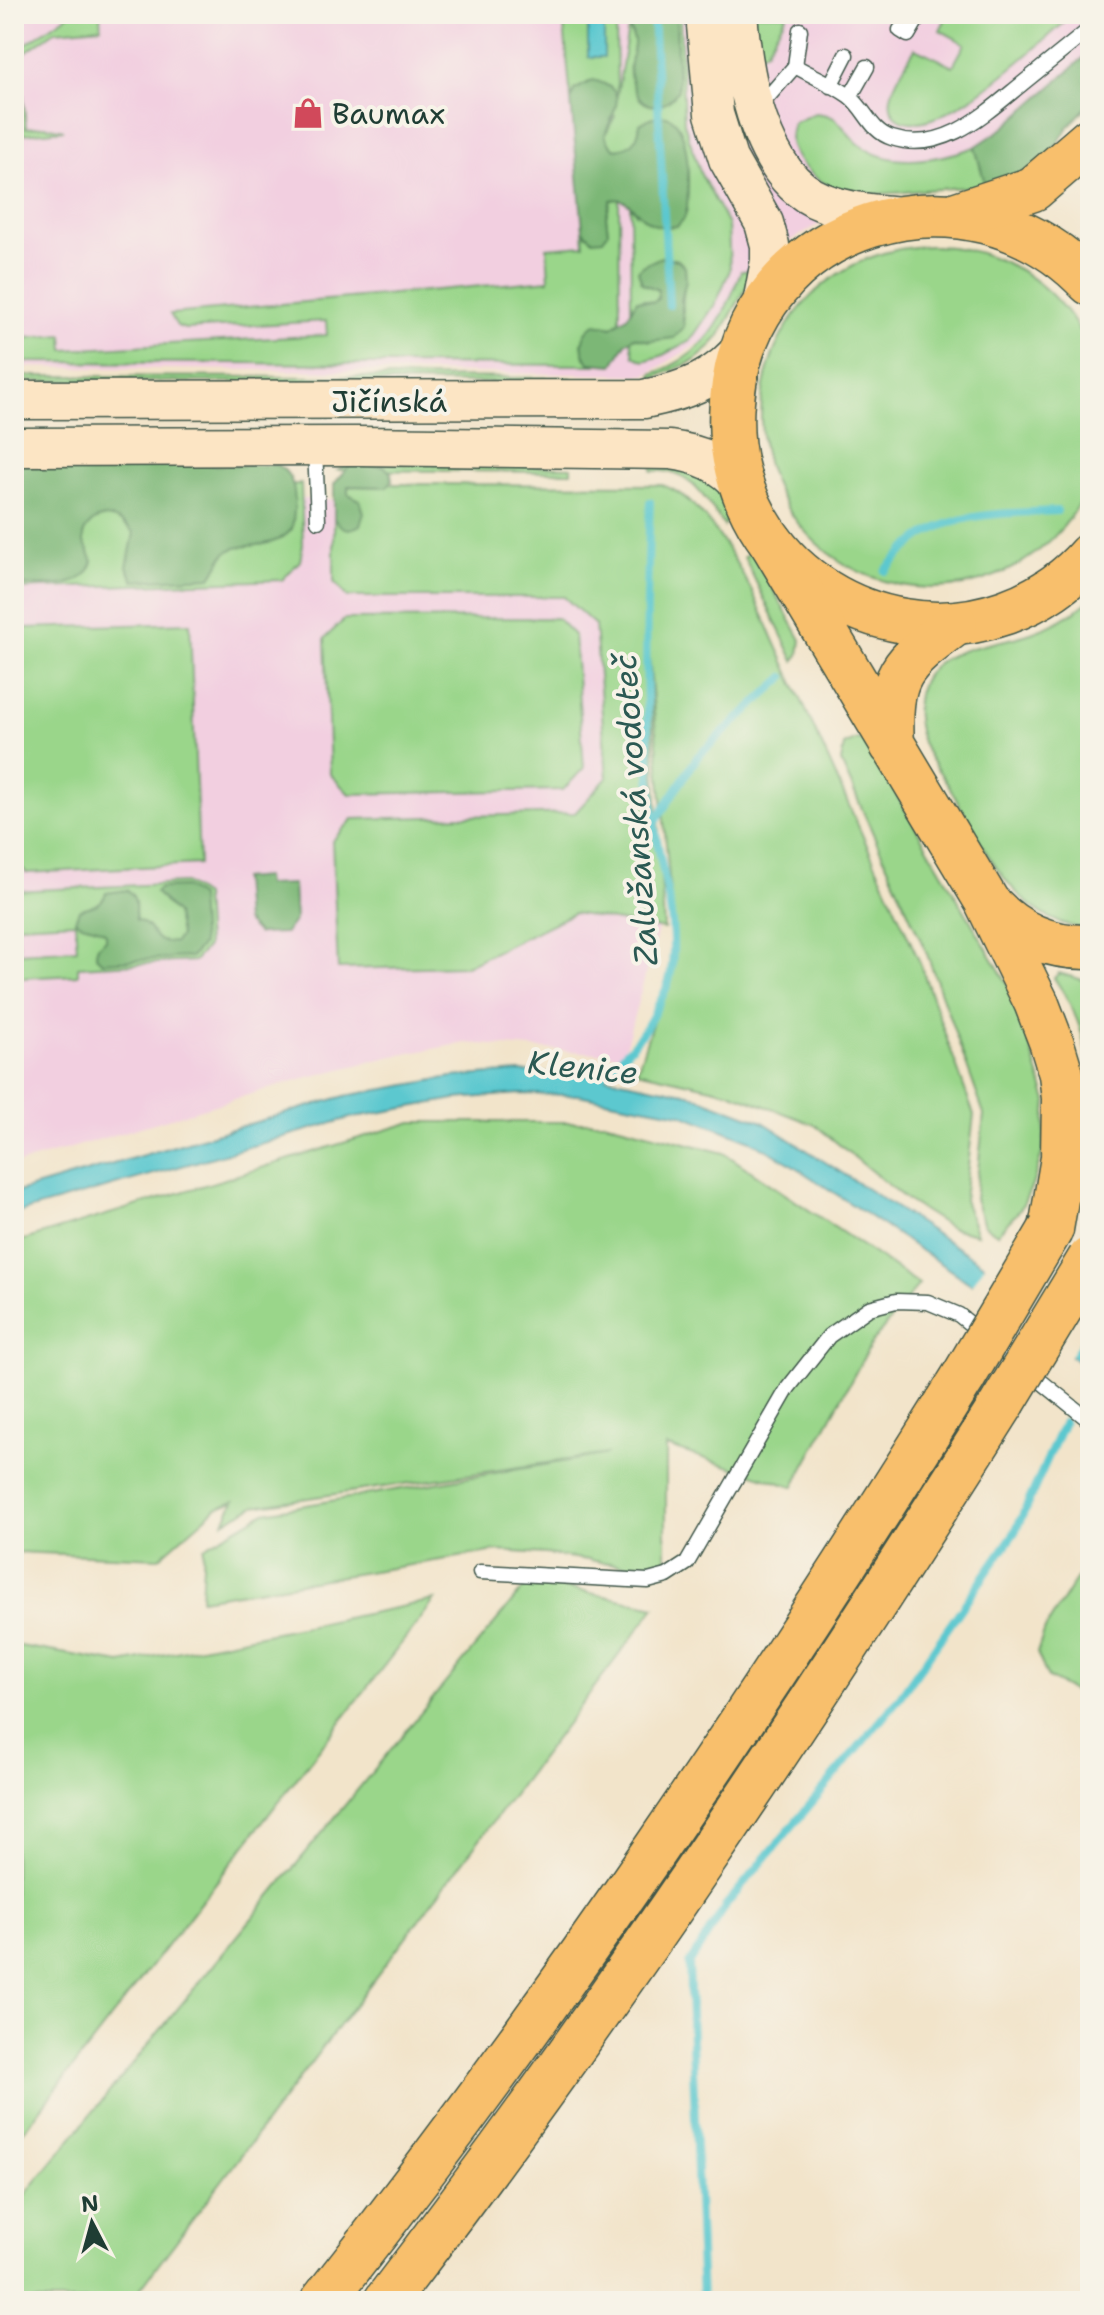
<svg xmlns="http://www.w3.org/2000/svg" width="1104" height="2315" viewBox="0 0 1104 2315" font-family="'Shantell Sans',sans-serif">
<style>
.built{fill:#f2cfe0}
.green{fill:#9ad68a;stroke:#5c8a5f;stroke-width:2;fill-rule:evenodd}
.forest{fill:#7bb776;stroke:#4d7a55;stroke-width:2}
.water{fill:#5bc8cf;stroke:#3d8282;stroke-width:2}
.pier{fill:#f2e4ca}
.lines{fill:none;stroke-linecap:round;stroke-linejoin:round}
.stream{stroke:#5bc8cf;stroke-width:8}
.lane-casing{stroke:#3f564a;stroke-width:17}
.secondary-casing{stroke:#3f564a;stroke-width:41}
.primary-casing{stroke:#3f564a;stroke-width:47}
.highway-casing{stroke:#3f564a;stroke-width:47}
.lane{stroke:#fff;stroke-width:14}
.secondary{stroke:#fce5c4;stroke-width:38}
.primary{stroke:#f8bf6c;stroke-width:44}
.highway{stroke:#f8bf6c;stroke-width:44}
.highway-bridge-casing{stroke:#3f564a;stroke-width:47;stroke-linecap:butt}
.highway-bridge{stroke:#f8bf6c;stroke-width:44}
.labels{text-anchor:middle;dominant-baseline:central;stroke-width:8;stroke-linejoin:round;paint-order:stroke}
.poi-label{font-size:30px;fill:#1f3d34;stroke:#f7f3e8;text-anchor:start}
.street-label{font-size:30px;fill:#1f3d34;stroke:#f7f3e8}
.water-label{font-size:32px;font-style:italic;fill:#2b5953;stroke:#f7f3e8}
</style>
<rect width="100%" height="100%" fill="#f7f3e8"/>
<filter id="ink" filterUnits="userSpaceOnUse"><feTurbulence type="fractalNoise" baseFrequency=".0125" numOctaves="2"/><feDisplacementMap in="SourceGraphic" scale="16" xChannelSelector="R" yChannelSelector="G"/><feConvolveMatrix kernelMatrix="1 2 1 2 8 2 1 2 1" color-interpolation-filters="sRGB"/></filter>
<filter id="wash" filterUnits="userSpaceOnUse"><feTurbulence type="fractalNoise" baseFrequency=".006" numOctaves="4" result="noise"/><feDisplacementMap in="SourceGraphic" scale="32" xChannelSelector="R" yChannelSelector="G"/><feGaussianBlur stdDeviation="1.8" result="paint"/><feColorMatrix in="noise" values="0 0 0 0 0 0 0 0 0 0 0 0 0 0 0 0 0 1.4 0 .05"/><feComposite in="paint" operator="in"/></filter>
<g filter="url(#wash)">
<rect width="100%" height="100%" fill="#f2e4ca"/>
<!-- built -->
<path class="built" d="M14,14H1090V90L996,168L864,199L753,262L715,334L646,375L14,367Z
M301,499L647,504L642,616L658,930L623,1055L466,1043L393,1056L301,1079L14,1165V501Z"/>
<!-- green -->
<path class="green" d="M70,14H100L101,27L55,31L20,56L26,128L45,126L64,130L14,135V52Z
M563,14H588L589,57L604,56V14H616L617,96L628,28L635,41L630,74L640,99L678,90L676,14H680L684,123L701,174L728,225L730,270L716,303L690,341L661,356L644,361L634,356L631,340L634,337L650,341L684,319C680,301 686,285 685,267C671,252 659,258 642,266V283L658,290L660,295L654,302L642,299L631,308L630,205L636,213L651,118L640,124C638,141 633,147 616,149L608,143L605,135L615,116L575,90L571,101Z
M751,14H787L766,51L760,54Z
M948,14H1074C1043,40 940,142 900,119C875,105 906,65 915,48L953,66L965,44L940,30Z
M815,113C843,115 840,129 859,144C890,170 941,159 975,147L986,187C965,187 945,188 925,190C878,194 833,204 800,162C789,149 788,139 793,123Z
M619,199L620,321L612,327L604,325L582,342L585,358L595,365L14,362V339L63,335L64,350L327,335L326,321L185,329L177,326L170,314L549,280L547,248L584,245L583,230L586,235L608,232L606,216L611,200Z
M761 417a171 171 0 1 1 342 0a171 171 0 1 1-342 0Z
M741,271H755L719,337L707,350L694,361L652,379V374C706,355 722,323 741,271Z
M14,376L571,378L570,383L14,381Z
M350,463L571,467V472L338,470Z
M652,464C694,466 712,475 731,512L724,526C706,499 690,468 652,471Z
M301,484L303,545L300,561L282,580L14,589V487Z
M389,484L662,485C702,498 732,555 752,591L918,958L974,1115L964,1200L977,1234L951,1228L908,1201L815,1125L729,1092L637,1071L670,968L674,933L649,655L664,929L574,913L466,966L338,969L332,841L353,819L575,813L607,778L595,625L564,597H347L334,582V519L357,499L348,494L347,489L351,486L387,487Z
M752,551L801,640L799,655L794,661L744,557Z
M1090,600V929C1063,927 1040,916 1020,896C989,865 969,820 947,783C938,769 923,752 920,735C914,711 915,685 933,667C955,646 1004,643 1031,633C1053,626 1073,614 1090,600Z
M557,618L574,635L584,768L563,790L349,794L330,774L325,638L345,619Z
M190,623L199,864L27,873L14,860V637L25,628Z
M857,739L865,741L1014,995L1047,1101L1043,1150L1032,1186L1020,1210L997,1234L984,1225L975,1199L984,1114L927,954L841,762L844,745Z
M185,883L204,896L207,947L194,961L78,967V975L20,978V971H14V891ZM75,922L77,949L19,953L17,925Z
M1059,973L1090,982V1078C1087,1041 1076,1008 1054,978Z
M412,1122H604L724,1153L919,1284L871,1344L793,1487L666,1446V1571L546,1554L496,1551L201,1599L204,1547L265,1512L608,1454L254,1506L224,1522L234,1501L216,1508L159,1558L14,1552V1243Z
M1090,1557V1700L1048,1678L1037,1653L1045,1629Z
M530,1580L655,1607L131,2301H14V2208Z
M435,1600L14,2143V1645L121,1663Z"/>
<!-- forest -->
<path class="forest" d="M627,14H676L678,90C673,98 667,103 658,105C637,109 628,79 630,63C631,56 634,50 634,44C635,37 628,28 627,14Z
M1090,52V103L1069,126L1043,165L986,187L975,147L1005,127Z
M593,80C632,90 613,110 605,135L609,143L615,149C632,147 638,141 640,124C694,87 689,181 687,209L684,219L677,226C636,233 636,193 611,200L606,216L608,232L603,239L593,240L583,230L571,101L574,90Z
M661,257L678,260L685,267L686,280L681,301L684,327L674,338L650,341L634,337L626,343L613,365L589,363C579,349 580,333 595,324L612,327L627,317L637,300L654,302L658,299V290L642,283L638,271L642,266Z
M14,465H277C300,477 295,507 292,529C272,553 239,540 225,554C220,560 216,570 211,577L134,581L127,567L134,533C118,516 99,509 84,532V542L93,561C84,594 40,584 14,585Z
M349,466H384L391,473L392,481L387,487L348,486V494L360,500L364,513L360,525C348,532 342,529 334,519V484Z
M265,877L266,885L293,884L295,920L285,933L258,934L245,921L242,879Z
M185,887L199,897L202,945L191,957L102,962L96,956C96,947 98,945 106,939V933C96,924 84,928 75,920L79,910C91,905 101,907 106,893L127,890C140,900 133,907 136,920C157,925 149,946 175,942L180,936L176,914L155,892L160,888Z"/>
<!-- water -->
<path class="water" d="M588,14H604V57H588Z
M520,1072L601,1076L689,1094L763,1122L989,1268L1090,1340V1370L980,1290L788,1162L751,1141L681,1114L578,1095L520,1094L455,1099L350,1118L14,1214V1193L345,1096L452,1077Z"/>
<!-- pier -->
<path class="pier" d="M987,1262L1085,1332L1068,1359L970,1288Z"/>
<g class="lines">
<!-- stream -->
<path class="stream" d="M653,14L669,305
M885,571C893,562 902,552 912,544C952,510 1008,514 1057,511
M655,822L698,756L784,677
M593,1083C622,1057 642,1041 658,1005C663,996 668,986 670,977C681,924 660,872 654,820C643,714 646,608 650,502
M702,2301L689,1964L727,1904L897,1701L1015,1532L1064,1422"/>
</g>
</g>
<g filter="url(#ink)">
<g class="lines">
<defs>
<path id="lane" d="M900,30L908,35L915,23
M795,66C812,76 833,84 849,96C866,109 870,131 892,138C943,155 987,112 1023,83C1045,65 1068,47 1090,29
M830,86L846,55
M850,97L867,67
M759,107L795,66L800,30
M315,447L318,521
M480,1572L648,1581L667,1576L687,1563L788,1388L829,1336L869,1308L896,1301L928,1302L959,1315L1090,1421"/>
<path id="secondary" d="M705,14L714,114L728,159L764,223L770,245V261L760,314
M738,14C743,73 759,178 823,202C847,212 876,214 902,216
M14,400L644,399C686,391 719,379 745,344
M14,447L358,446L670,450C700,454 722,463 742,486"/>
<path id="primary" d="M1090,283C968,153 746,220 732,401C728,448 739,494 765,533C797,581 849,612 904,621C972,633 1045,607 1090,555"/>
<path id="highway" d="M957,214L1033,189L1090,140
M772,543L986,900L1036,1002L1051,1041L1061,1074L1064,1098L1063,1158L1051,1229
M892,745C888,674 900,665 955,624
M992,907C1018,935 1052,948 1090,947
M323,2301C556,2006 766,1694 964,1376
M386,2301C608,2012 810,1709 1004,1401"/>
</defs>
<!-- lane casing -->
<use href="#lane" class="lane-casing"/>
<!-- secondary casing -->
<use href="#secondary" class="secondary-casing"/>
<!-- primary casing -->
<use href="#primary" class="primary-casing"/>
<!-- highway casing -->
<use href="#highway" class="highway-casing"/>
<!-- lane -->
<use href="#lane" class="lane"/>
<!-- secondary -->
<use href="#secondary" class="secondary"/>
<!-- primary -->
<use href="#primary" class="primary"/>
<!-- highway -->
<use href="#highway" class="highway"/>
<defs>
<path id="highway-bridge" d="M964,1376L1051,1229
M1004,1401L1090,1259"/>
</defs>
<!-- highway-bridge casing -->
<use href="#highway-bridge" class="highway-bridge-casing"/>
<!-- highway-bridge -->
<use href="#highway-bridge" class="highway-bridge"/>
</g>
</g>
<!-- icons -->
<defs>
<symbol id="shop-bare" viewBox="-9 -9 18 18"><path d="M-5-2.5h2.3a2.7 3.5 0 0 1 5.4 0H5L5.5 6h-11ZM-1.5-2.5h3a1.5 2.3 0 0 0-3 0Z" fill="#d1495b" stroke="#f7f3e8" stroke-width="2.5" paint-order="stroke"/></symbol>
</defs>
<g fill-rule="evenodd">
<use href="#shop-bare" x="286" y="91" width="44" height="44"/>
</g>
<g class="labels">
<!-- poi labels -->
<g class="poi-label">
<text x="332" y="113">Baumax</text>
</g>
<!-- street labels -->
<g class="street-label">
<text x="389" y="401">Jičínská</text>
</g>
<!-- water labels -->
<g class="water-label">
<text transform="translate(635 810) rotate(-94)">Zalužanská vodoteč</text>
<text transform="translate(583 1067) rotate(6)">Klenice</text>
</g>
</g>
<!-- margin -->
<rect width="1104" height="2315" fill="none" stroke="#f7f3e8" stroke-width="48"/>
<!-- north arrow -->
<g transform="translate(92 2223) rotate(354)" stroke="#f7f3e8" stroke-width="6" paint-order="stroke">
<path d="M0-6L14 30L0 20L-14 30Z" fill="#1f3d34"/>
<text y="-12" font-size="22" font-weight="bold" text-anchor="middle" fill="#1f3d34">N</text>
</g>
</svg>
